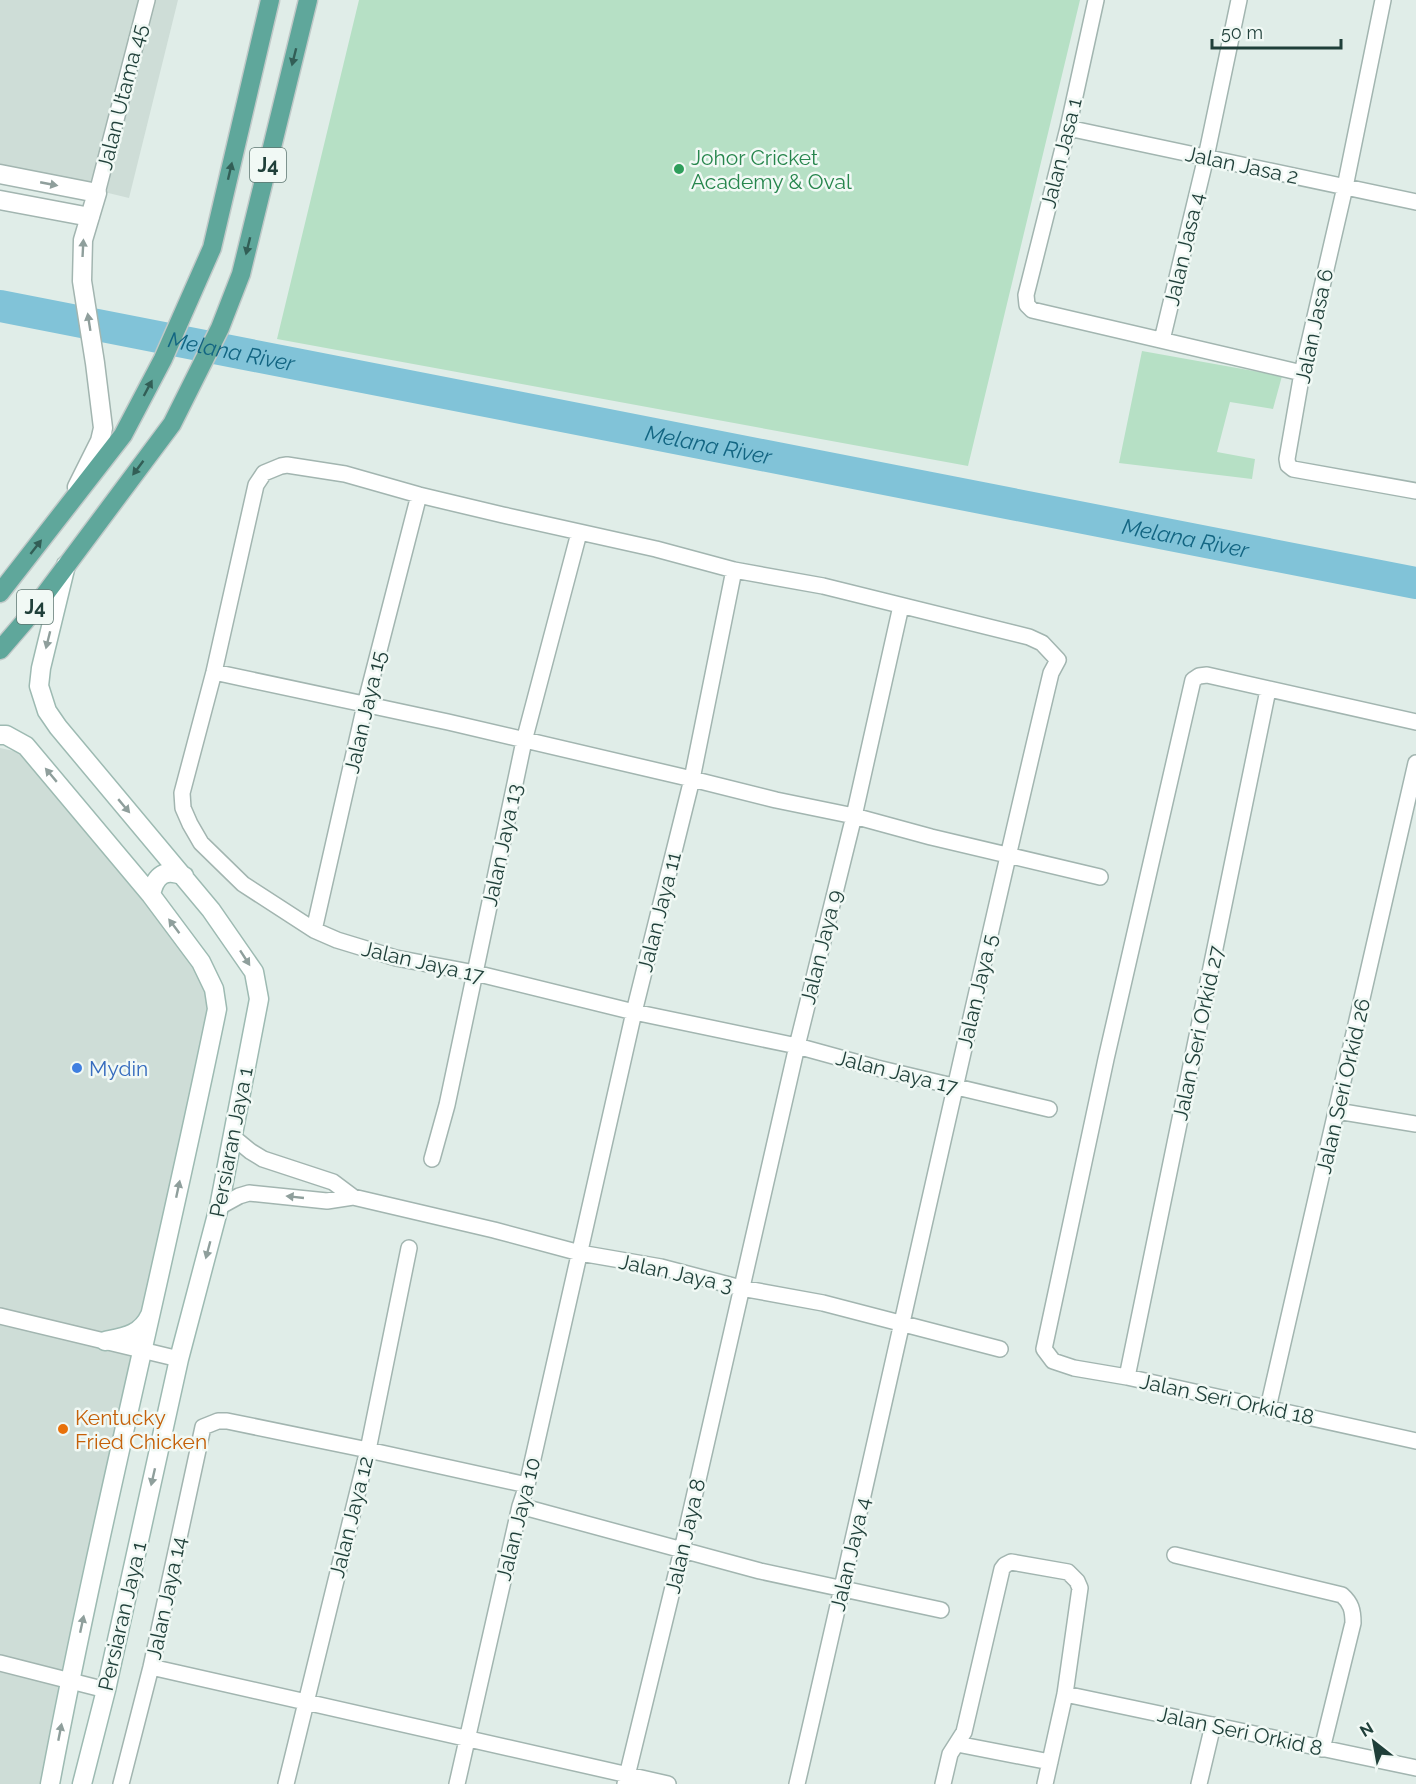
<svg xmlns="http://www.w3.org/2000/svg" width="1416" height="1784" viewBox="0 0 1416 1784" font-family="Raleway,sans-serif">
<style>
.built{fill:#ceddd7}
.green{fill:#b6e0c5}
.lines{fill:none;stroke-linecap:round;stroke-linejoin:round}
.river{stroke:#81c3d8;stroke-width:32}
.minor-casing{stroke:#a2b5b0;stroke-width:18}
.tertiary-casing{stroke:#a2b5b0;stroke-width:21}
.secondary-casing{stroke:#9dbab2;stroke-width:21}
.primary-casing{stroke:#c0c9c8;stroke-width:21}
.minor{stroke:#fff;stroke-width:15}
.tertiary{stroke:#fff;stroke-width:18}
.secondary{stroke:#fff;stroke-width:18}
.primary{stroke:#5fa79b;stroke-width:18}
.oneway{fill:#325e56}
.oneway2{fill:#8f9f9c}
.leisure-dot{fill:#2e9e5b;stroke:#f1f9f5;stroke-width:2}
.shop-dot{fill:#3f7fe0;stroke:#f1f9f5;stroke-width:2}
.food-dot{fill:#e8710a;stroke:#f1f9f5;stroke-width:2}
.labels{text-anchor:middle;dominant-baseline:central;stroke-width:5;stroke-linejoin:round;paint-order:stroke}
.shield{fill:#f1f9f5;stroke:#5e7771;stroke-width:1.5}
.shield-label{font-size:20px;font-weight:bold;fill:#1f3f39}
.street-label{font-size:21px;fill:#1f3f39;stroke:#f1f9f5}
.leisure-label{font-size:21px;fill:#27864d;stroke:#f1f9f5;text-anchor:start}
.shop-label{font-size:21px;fill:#366cbe;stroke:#f1f9f5;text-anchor:start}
.food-label{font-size:21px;fill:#c56008;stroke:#f1f9f5;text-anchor:start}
.water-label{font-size:22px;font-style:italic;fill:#126582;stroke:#f1f9f5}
</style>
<rect width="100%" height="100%" fill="#e0ede8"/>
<!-- built -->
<path class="built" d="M0,0H178L129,198L0,167Z
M0,748L23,753L50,770L214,986L44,1784H0Z"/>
<!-- green -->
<path class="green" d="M359,0H1080L968,466L277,339Z
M1142,351L1282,376L1273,409L1230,402L1217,452L1255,459L1252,479L1119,463Z"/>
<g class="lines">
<!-- river -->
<path class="river" id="s1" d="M0,306L1416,583"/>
<defs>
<path id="minor" d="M1096,0L1068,128L1026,295L1027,305L1032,310L1302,373
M1383,0L1345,187L1302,373L1287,459L1288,465L1293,469L1416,491
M1068,128L1416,202
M97,193L147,0
M1162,340L1206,157L1239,0
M214,672L448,722L692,779L776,800L854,816L931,837L1100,877
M1416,722L1207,675L1199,676L1193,680L1106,1059L1044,1349L1053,1361L1074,1368L1127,1377L1416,1441
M314,930L365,705L419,495
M1337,1111L1416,1124
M233,1137L250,1151L263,1159L333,1182L353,1197
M432,1159L447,1105L524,741L579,533
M219,1207L239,1196L249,1193L327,1201L353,1197L494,1230L580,1253L661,1267L741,1288L823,1303L1000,1349
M0,1316L179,1359
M1127,1377L1268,690
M1268,1408L1416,763
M520,1506L760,1571L941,1610
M1175,1555L1342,1595C1351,1603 1353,1610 1353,1623L1322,1749
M0,1663L106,1690
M151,1667L668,1784
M1065,1694L1416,1768
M957,1744L1050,1762
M121,1784L151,1667L203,1427L218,1421H227L368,1450L527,1485
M286,1784L368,1450L409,1248
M457,1784L520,1506L527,1485L634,1012L692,779L734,570
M625,1784L682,1550L797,1046L854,816L901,606
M797,1784C883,1414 963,1042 1051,673L1058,660L1042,643L1029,637L823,586L734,570L656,549L503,515L419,495L345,474L287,465L281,466L264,473L256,485L214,672L182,793L183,808L190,824L201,843L243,884L314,930L337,940L396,958L475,973L634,1012L797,1046L877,1068L1049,1109
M943,1784L950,1754L964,1732L1002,1569L1005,1565L1011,1562L1068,1572L1077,1581L1080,1588L1065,1694L1045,1784
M1199,1784L1213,1725"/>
<path id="tertiary" d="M0,174L97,193L83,240L82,281L95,363L103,428L100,441L77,487
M0,200L90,217"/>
<path id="secondary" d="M66,565L41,668L39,686L47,711L58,727L211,910L254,972L259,999L219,1207L179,1359L106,1690L82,1784
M0,735H6L26,746L151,895L201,962L214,989L217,1009C164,1268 99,1524 50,1784
M151,895C155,875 165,868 184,876
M105,1341C124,1337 141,1335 150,1315"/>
<path id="primary" d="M0,593L123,435L163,359L212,248L270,0
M0,650L25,621L172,424L220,328L241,274L308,0"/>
</defs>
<!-- minor casing -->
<use href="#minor" class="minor-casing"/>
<!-- tertiary casing -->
<use href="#tertiary" class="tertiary-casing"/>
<!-- secondary casing -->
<use href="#secondary" class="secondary-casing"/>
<!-- primary casing -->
<use href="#primary" class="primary-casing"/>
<!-- minor -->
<use href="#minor" class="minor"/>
<!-- tertiary -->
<use href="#tertiary" class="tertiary"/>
<!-- secondary -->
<use href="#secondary" class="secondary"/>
<!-- primary -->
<use href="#primary" class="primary"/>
</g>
<!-- one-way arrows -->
<defs><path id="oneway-solid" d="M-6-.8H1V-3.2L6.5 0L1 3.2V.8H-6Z" transform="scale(1.5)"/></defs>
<g class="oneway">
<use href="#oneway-solid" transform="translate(294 57) rotate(104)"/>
<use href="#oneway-solid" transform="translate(230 171) rotate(-77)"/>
<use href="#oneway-solid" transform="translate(248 246) rotate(104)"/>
<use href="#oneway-solid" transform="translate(148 388) rotate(-62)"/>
<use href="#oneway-solid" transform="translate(138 468) rotate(127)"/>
<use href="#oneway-solid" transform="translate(36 547) rotate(-52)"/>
</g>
<g class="oneway2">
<use href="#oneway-solid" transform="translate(49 184) rotate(11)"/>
<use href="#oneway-solid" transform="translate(83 248) rotate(-87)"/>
<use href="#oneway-solid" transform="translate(89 322) rotate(-99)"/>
<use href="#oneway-solid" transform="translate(48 640) rotate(104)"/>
<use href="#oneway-solid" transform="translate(51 775) rotate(-130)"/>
<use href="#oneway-solid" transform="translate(124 806) rotate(50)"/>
<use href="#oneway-solid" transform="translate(174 926) rotate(-127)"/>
<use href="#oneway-solid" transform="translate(245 958) rotate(57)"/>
<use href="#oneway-solid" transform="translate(178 1189) rotate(-78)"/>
<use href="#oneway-solid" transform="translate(295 1197) rotate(-174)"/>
<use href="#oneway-solid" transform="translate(208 1250) rotate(105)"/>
<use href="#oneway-solid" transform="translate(153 1477) rotate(103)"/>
<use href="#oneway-solid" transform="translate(82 1624) rotate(-78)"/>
<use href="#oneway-solid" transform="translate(60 1732) rotate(-79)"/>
</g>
<!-- markers -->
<circle class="leisure-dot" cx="679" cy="169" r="6"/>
<circle class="shop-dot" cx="77" cy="1068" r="6"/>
<circle class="food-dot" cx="63" cy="1429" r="6"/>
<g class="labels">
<!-- shield labels -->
<g class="shield">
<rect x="250" y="148" width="36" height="34" rx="4.5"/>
<rect x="17" y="590" width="36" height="34" rx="4.5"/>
</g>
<g class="shield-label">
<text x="268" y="165">J4</text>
<text x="35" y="607">J4</text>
</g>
<!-- street labels -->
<g class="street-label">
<text transform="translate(122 97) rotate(-76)">Jalan Utama 45</text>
<text transform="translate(1061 153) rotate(-76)">Jalan Jasa 1</text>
<text transform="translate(1242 165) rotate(12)">Jalan Jasa 2</text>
<text transform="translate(1184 249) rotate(-77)">Jalan Jasa 4</text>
<text transform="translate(1314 326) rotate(-78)">Jalan Jasa 6</text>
<text transform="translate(365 712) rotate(-77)">Jalan Jaya 15</text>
<text transform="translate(502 845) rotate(-78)">Jalan Jaya 13</text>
<text transform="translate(659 912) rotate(-76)">Jalan Jaya 11</text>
<text transform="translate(821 947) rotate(-76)">Jalan Jaya 9</text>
<text transform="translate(423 962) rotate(13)">Jalan Jaya 17</text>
<text transform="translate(977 991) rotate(-77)">Jalan Jaya 5</text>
<text transform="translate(1198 1033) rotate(-78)">Jalan Seri Orkid 27</text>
<text transform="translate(897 1072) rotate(14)">Jalan Jaya 17</text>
<text transform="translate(1343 1086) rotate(-77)">Jalan Seri Orkid 26</text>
<text transform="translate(231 1142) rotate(-79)">Persiaran Jaya 1</text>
<text transform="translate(676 1273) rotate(12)">Jalan Jaya 3</text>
<text transform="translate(1227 1399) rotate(12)">Jalan Seri Orkid 18</text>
<text transform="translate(351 1517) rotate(-76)">Jalan Jaya 12</text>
<text transform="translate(518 1519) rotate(-76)">Jalan Jaya 10</text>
<text transform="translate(685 1536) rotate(-77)">Jalan Jaya 8</text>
<text transform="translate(850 1554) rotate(-77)">Jalan Jaya 4</text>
<text transform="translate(166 1598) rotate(-78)">Jalan Jaya 14</text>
<text transform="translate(122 1616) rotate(-77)">Persiaran Jaya 1</text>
<text transform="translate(1240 1731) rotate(12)">Jalan Seri Orkid 8</text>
</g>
<!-- leisure labels -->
<g class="leisure-label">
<text x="691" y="157">Johor Cricket<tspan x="691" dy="24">Academy &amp; Oval</tspan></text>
</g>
<!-- shop labels -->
<g class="shop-label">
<text x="89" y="1068">Mydin</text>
</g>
<!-- food labels -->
<g class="food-label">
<text x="75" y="1417">Kentucky<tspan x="75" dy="24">Fried Chicken</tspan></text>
</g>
<!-- water labels -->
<g class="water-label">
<text stroke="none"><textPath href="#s1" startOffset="236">Melana River</textPath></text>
<text stroke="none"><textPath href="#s1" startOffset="722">Melana River</textPath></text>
<text stroke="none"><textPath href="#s1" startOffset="1208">Melana River</textPath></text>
</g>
</g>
<!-- north arrow -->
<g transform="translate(1374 1742) rotate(329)" stroke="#f1f9f5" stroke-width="4.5" paint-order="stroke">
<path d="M0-4.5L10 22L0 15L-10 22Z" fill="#1f3f39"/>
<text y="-9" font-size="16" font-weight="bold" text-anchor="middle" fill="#1f3f39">N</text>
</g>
<!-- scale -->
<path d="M1212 39v9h129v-9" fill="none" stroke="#1f3f39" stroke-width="3"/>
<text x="1221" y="39" font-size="18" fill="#1f3f39" stroke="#f1f9f5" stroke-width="4.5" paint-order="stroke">50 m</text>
</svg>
